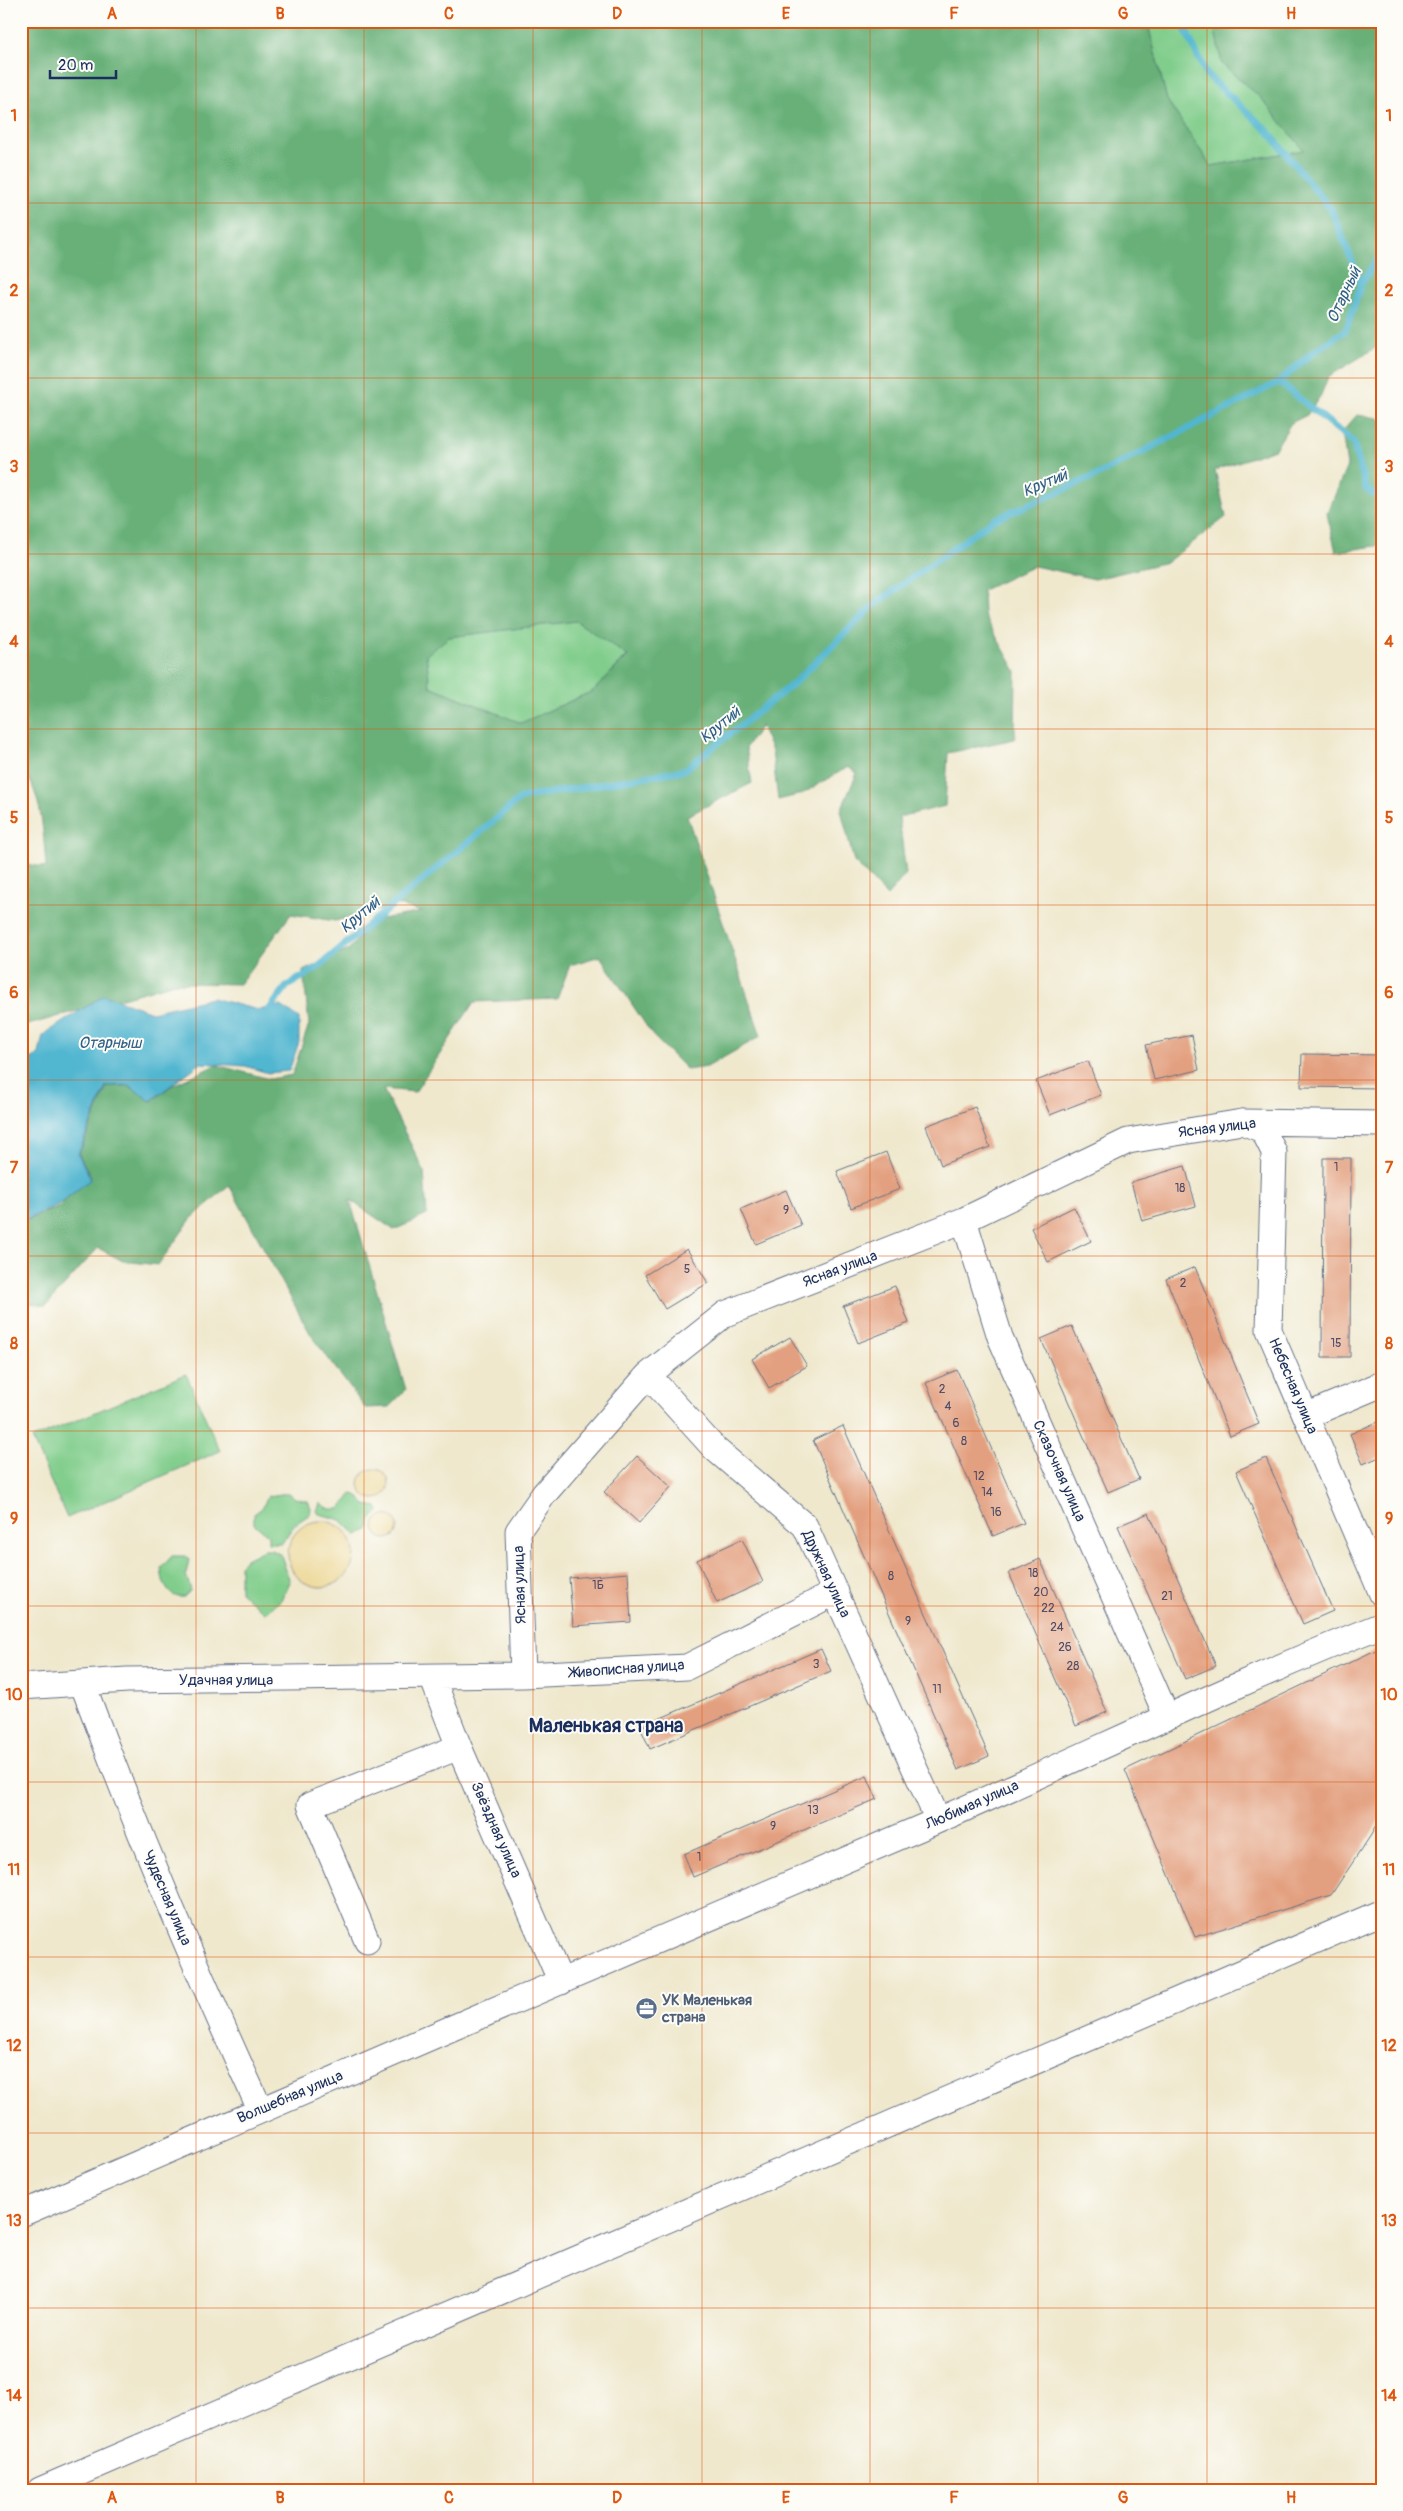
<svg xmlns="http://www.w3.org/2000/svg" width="1403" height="2511" viewBox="0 0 1403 2511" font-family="Pangolin,sans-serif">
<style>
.green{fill:#81cd8c;stroke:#4e7e75}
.forest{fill:#68b078;stroke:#42706b;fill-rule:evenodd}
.sand{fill:#eeda9e;stroke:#84847e}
.water{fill:#51b6d0;stroke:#367297}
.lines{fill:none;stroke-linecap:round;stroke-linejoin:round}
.stream{stroke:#51b6d0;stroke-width:7}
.building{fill:#e3a080}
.minor-casing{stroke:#657085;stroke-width:27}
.minor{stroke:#fff;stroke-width:25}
.grid{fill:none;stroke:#de5710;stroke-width:1;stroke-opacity:0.55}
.labels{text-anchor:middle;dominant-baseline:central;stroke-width:4;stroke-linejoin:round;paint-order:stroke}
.number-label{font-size:12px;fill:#4d4b66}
.street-label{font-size:15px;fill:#1b2f5e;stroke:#fdfcf7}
.service-label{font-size:15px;font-weight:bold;fill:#4e5e75;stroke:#fdfcf7;text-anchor:start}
.water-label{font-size:16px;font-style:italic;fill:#2e5e86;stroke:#fdfcf7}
.district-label{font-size:20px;font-weight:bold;fill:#1b2f5e;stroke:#fdfcf7}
.neatline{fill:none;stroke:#de5710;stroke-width:2}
.grid-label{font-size:16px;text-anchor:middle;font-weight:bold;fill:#de5710}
</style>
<rect width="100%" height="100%" fill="#fdfcf7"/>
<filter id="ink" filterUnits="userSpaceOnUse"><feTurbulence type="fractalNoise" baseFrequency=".02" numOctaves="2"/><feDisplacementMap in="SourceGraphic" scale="10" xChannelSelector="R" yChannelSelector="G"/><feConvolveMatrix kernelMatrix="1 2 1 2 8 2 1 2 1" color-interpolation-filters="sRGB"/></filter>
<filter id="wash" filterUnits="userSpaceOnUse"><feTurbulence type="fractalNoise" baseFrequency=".0096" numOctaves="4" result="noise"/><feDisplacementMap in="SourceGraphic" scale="20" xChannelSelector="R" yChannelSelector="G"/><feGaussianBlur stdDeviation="1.12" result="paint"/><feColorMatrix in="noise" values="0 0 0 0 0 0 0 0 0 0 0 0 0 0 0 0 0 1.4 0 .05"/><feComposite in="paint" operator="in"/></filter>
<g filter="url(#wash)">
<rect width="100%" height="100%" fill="#efe8cd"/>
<!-- green -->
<path class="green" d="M1147,21H1213L1222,64L1260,97L1304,150L1211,166L1167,100Z
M576,621L628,655L593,691L521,723L430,686L426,654L449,637Z
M186,1374L220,1451L67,1518L32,1439Z
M288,1493L295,1498L308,1501L311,1508L310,1514L294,1525L282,1543H268V1535L254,1524V1514L262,1508L268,1496Z
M352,1494L357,1495L366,1505L377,1507L379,1511L370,1521L369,1530L356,1535L341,1520L319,1514L317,1511L320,1503L330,1509H340Z
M264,1550H272L281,1555L290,1582L281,1600L265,1613L240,1592V1565L246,1559Z
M172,1556H185L189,1559L186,1575L191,1590L184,1597C167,1599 162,1581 161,1568Z"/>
<!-- forest -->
<path class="forest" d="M21,21H1147L1167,100L1211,166L1304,150L1260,97L1222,64L1213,21H1382V344L1328,377L1321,395L1307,415L1291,423L1275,449L1215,470L1226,517L1167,562L1095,579L1034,566L983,590L984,615L1016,671L1015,739L948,753L945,806L899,817L906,874L887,896L854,862L841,810L857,773L848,767L802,794L778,800L772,751L761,726L746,747L752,783L687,816L761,1036L707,1067L687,1070L653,1036L600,956L570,965L557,999L474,1002L415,1092L383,1089L424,1171L427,1215L394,1230L350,1200L406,1390L389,1407L365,1408L311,1335L229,1185L191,1219L158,1265L123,1261L98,1248L46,1306L21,1302V1223L59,1206L91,1177L79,1154L107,1086H129L152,1101L171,1086L216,1065L270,1079L292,1075L309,1024L303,971L348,950L376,920L422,912L398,905L335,921L291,914L240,984L175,983L21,1027V864L46,867C43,832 43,796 21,766ZM576,621L628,656L593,691L521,723L430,686L426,655L449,637Z
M1357,415L1379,418L1382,422V545L1336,552L1327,514L1347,466L1342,432Z"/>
<!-- sand -->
<path class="sand" d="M359 1484a15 15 0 1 1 30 0a15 15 0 1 1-30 0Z
M374 1527a12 12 0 1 1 24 0a12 12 0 1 1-24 0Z
M288 1554a33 33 0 1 1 66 0a33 33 0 1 1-66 0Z"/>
<!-- water -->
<path class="water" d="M104,995L152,1012L212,998L258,1010L280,1006L299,1018V1042L289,1071L268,1073L245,1066L201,1063L150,1101L129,1085L106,1086L78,1154L91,1179L59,1204L21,1222V1065L39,1054L43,1035Z"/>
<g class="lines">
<!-- stream -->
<path class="stream" d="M1181,21L1207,75L1268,131L1332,211L1361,284
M1279,382L1312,353L1346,330L1361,284L1382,252
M266,1014L287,986L317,968L521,798L684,770L793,684L874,605L993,520L1095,476L1279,382L1353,442L1366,489L1382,499"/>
</g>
<g id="blocks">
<!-- building -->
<path class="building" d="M1192,1035L1199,1070L1154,1080L1146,1045Z
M1302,1054L1382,1055V1088L1301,1087Z
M1088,1061L1101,1095L1050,1115L1036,1081Z
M975,1107L990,1147L941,1165L926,1126Z
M886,1152L900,1189L851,1208L837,1171Z
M1323,1158H1351L1350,1357H1322Z
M1185,1166L1196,1206L1142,1221L1131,1182Z
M786,1190L801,1225L756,1244L741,1209Z
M1074,1207L1091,1241L1048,1262L1031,1228Z
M687,1249L708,1283L665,1309L645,1275Z
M1195,1267L1259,1424L1230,1436L1166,1279Z
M895,1286L909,1323L858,1343L843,1306Z
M1072,1326L1139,1479L1108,1492L1041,1339Z
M790,1337L807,1366L769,1388L752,1359Z
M957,1370L1024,1523L993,1536L926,1383Z
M1382,1420V1456L1363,1464L1350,1434Z
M843,1426L989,1756L958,1770L813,1440Z
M637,1456L671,1487L639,1523L604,1492Z
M1266,1458L1333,1611L1303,1624L1236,1471Z
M1149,1513L1216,1666L1185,1679L1118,1526Z
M742,1539L763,1582L717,1603L697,1560Z
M1040,1559L1107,1712L1076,1726L1009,1573Z
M628,1573L631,1622L573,1626L569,1578Z
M1382,1647V1815L1371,1835L1331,1895L1195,1937L1125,1770Z
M821,1649L831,1671L650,1749L640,1727Z
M867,1776L877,1799L693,1877L684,1854Z"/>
</g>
</g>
<g filter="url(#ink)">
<use href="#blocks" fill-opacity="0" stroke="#657085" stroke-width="1"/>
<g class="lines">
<defs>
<path id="minor" d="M1242,1122L1263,1130L1274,1152L1269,1330L1382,1594
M964,1220L1000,1337L1167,1717
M648,1375L715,1449L805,1526L938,1820
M1306,1416L1382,1384
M523,1675L518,1531L544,1494L648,1375L725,1314L964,1220L1128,1141L1242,1122L1382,1124
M432,1677L459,1747L561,1982
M83,1685C136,1828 196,1970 260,2109
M21,1687L127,1680L523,1675L687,1667L836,1592
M367,1941L310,1805L459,1747
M21,2214C324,2081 628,1954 932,1823C1082,1758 1229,1685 1382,1625
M40,2490L1382,1912"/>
</defs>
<!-- minor casing -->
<use href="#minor" class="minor-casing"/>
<!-- minor -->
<use href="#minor" class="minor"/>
</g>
</g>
<!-- grid -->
<path class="grid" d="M196,21V2490M364,21V2490M533,21V2490M702,21V2490M870,21V2490M1038,21V2490M1207,21V2490M21,203H1382M21,378H1382M21,554H1382M21,729H1382M21,905H1382M21,1080H1382M21,1256H1382M21,1431H1382M21,1606H1382M21,1782H1382M21,1957H1382M21,2133H1382M21,2308H1382"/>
<!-- icons -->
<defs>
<symbol id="office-disc" viewBox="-11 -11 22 22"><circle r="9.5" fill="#5c6f8a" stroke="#fdfcf7"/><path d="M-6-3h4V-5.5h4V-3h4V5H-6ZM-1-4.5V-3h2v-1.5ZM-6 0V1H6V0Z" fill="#fff"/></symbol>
</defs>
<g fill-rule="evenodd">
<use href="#office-disc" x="634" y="1996" width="25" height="25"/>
</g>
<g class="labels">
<!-- number labels -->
<g class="number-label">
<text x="1336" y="1167">1</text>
<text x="1180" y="1188">18</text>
<text x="786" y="1210">9</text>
<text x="687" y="1269">5</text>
<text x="1183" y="1283">2</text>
<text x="1336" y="1343">15</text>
<text x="942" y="1389">2</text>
<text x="948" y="1406">4</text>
<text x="956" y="1423">6</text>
<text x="964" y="1441">8</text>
<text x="979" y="1476">12</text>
<text x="987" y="1492">14</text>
<text x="996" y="1512">16</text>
<text x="1033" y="1573">18</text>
<text x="891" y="1576">8</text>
<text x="598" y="1585">1Б</text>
<text x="1041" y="1592">20</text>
<text x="1167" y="1596">21</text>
<text x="1048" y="1608">22</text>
<text x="908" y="1621">9</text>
<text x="1057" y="1627">24</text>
<text x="1065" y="1647">26</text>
<text x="816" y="1664">3</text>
<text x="1073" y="1666">28</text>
<text x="937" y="1689">11</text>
<text x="813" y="1810">13</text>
<text x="773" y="1826">9</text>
<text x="699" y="1857">1</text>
</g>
<!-- street labels -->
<g class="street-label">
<text transform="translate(1217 1128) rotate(-7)">Ясная улица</text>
<text transform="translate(840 1269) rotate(-21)">Ясная улица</text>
<text transform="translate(1293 1386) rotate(67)">Небесная улица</text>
<text transform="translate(1059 1471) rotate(66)">Сказочная улица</text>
<text transform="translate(826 1574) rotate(65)">Дружная улица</text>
<text transform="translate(520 1585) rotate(-92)">Ясная улица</text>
<text transform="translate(627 1669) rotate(-4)">Живописная улица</text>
<text x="226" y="1680">Удачная улица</text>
<text transform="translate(972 1805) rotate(-24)">Любимая улица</text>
<text transform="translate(496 1830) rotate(66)">Звёздная улица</text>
<text transform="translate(167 1898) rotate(67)">Чудесная улица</text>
<text transform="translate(290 2097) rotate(-23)">Волшебная улица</text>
</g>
<!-- service labels -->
<g class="service-label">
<text x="662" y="2000">УК Маленькая<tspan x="662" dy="17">страна</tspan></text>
</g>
<!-- water labels -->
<g class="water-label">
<text transform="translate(1344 295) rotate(-65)">Отарный</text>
<text transform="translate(1045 483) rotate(-23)">Крутий</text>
<text transform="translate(720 725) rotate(-39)">Крутий</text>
<text transform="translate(360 915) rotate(-40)">Крутий</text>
<text x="110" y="1043">Отарныш</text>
</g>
<!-- district labels -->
<g class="district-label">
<text x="606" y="1725">Маленькая страна</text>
</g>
</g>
<!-- margin -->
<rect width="1403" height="2511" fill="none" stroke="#fdfcf7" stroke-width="55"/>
<!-- scale -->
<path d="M50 70v8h66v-8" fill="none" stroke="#1b2f5e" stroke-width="2.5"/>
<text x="58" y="70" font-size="15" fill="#1b2f5e" stroke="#fdfcf7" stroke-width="4" paint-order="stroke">20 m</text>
<rect x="28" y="28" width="1348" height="2456" class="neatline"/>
<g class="grid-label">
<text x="112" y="19">A</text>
<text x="280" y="19">B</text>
<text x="449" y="19">C</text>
<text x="617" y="19">D</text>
<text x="786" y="19">E</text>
<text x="954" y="19">F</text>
<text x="1123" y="19">G</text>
<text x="1291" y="19">H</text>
<text x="14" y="121">1</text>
<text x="1389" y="121">1</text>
<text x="14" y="296">2</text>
<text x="1389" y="296">2</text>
<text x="14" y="472">3</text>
<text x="1389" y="472">3</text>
<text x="14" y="647">4</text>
<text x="1389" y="647">4</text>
<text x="14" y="823">5</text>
<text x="1389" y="823">5</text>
<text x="14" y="998">6</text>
<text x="1389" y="998">6</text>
<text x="14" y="1173">7</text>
<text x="1389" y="1173">7</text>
<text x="14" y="1349">8</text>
<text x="1389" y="1349">8</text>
<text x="14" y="1524">9</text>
<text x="1389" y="1524">9</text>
<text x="14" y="1700">10</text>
<text x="1389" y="1700">10</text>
<text x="14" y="1875">11</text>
<text x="1389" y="1875">11</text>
<text x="14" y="2051">12</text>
<text x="1389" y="2051">12</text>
<text x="14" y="2226">13</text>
<text x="1389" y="2226">13</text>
<text x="14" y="2401">14</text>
<text x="1389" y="2401">14</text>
<text x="112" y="2503">A</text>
<text x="280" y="2503">B</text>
<text x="449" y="2503">C</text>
<text x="617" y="2503">D</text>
<text x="786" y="2503">E</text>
<text x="954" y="2503">F</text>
<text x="1123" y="2503">G</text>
<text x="1291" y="2503">H</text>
</g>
</svg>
